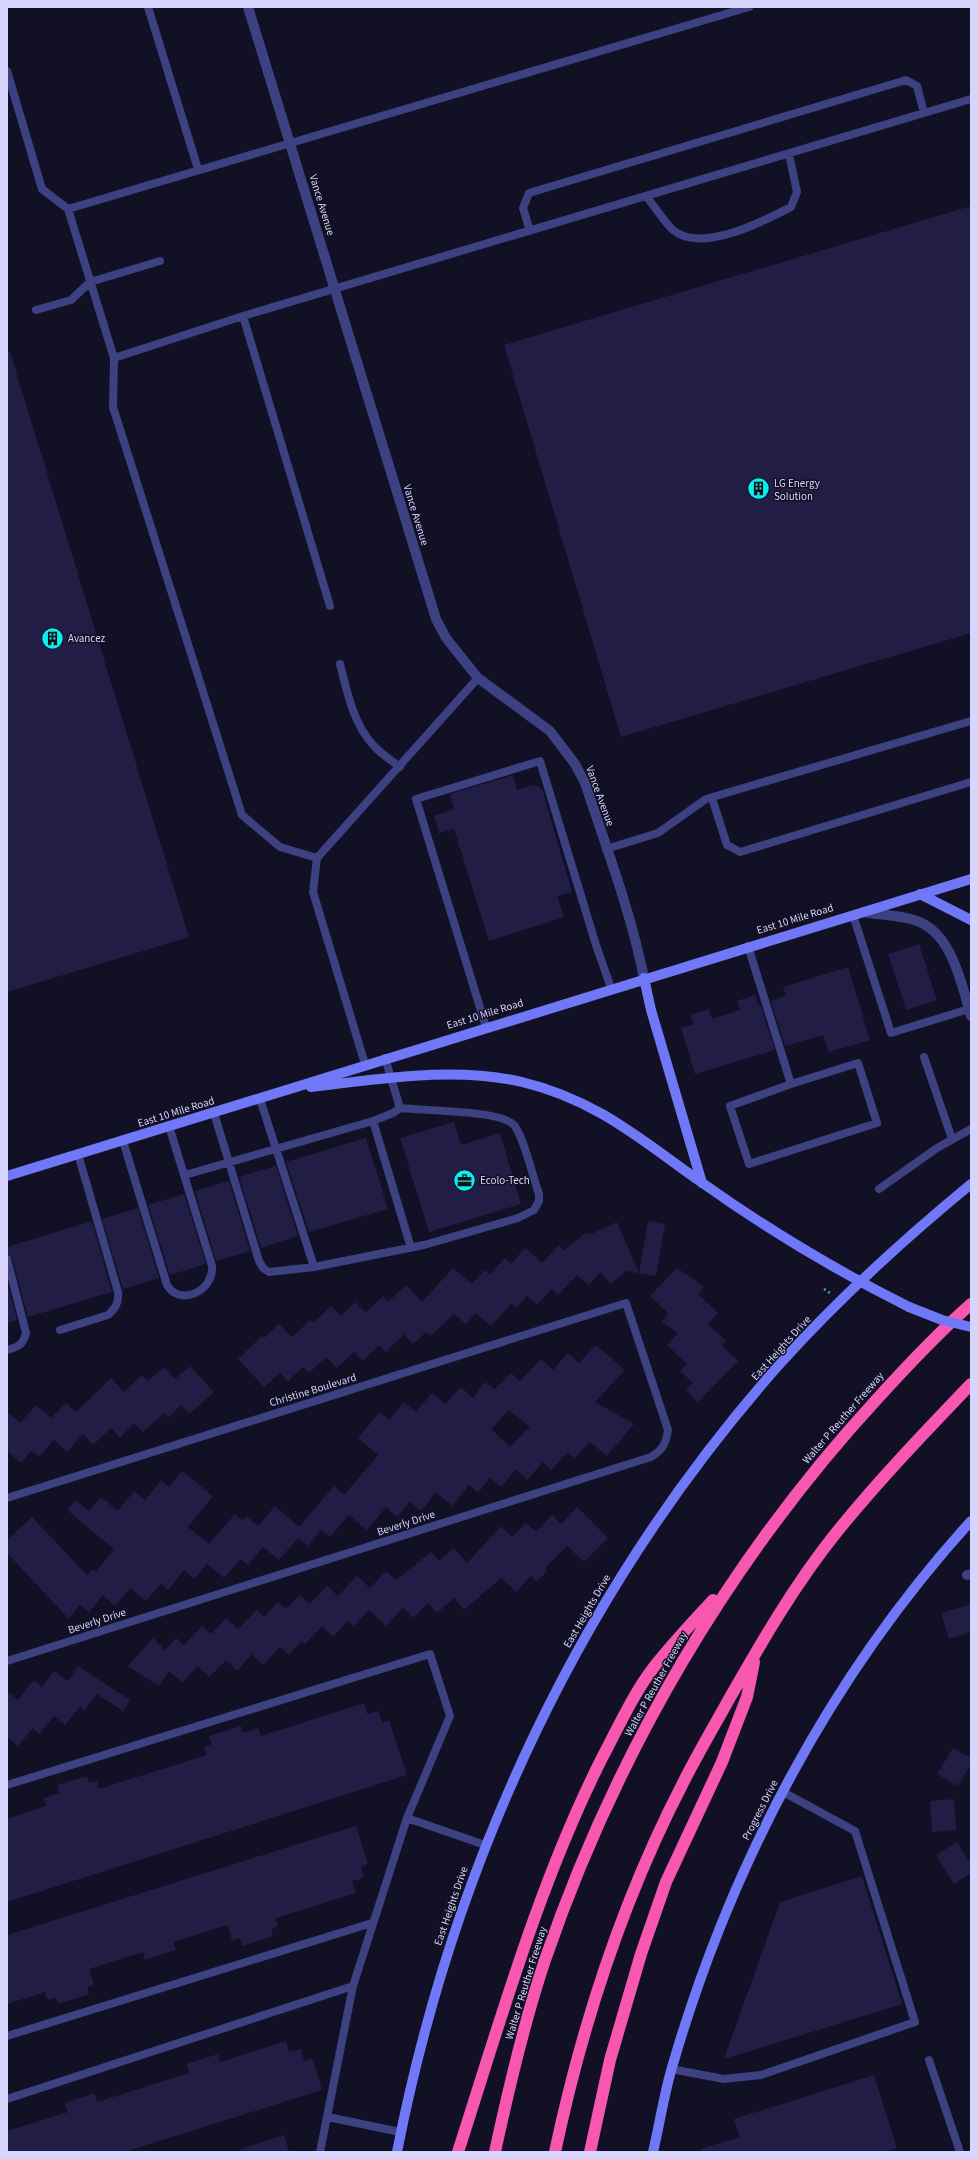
<svg xmlns="http://www.w3.org/2000/svg" width="978" height="2159" viewBox="0 0 978 2159" font-family="'Source Sans 3',sans-serif">
<style>
.building{fill:#221d45;fill-rule:evenodd}
.lines{fill:none;stroke-linecap:round;stroke-linejoin:round}
.path{stroke:#35b1a1;stroke-width:2.5;stroke-dasharray:2 3;stroke-linecap:butt}
.service{stroke:#3d4081;stroke-width:8}
.minor{stroke:#3d4081;stroke-width:10}
.secondary{stroke:#7178f8;stroke-width:10}
.motorway{stroke:#f757af;stroke-width:12}
.secondary-bridge{stroke:#7178f8;stroke-width:10}
.labels{text-anchor:middle;dominant-baseline:central;stroke-width:3;stroke-linejoin:round;paint-order:stroke}
.street-label{font-size:11px;fill:#d7d5fd;stroke:#121025}
.poi-label{font-size:11px;fill:#d7d5fd;stroke:#121025;text-anchor:start}
</style>
<rect width="100%" height="100%" fill="#121025"/>
<!-- building -->
<path class="building" d="M971,206V633L621,737L504,345Z
M7,352H10L189,937L7,992Z
M513,775L517,790L534,785L542,789L572,892L557,896L564,917L489,941L454,829L439,833L434,816L454,809L450,794Z
M919,944L937,1000L906,1010L888,954Z
M848,967L870,1040L829,1052L823,1035L785,1046L771,1001L786,996L783,987Z
M755,995L758,1005L760,1004L775,1050L695,1074L681,1028L694,1024L690,1015L709,1009L712,1019L740,1010L737,1001Z
M454,1122L461,1145L500,1133L521,1204L429,1232L400,1138Z
M366,1138L388,1209L309,1232L286,1162Z
M276,1166L298,1236L261,1248L239,1177Z
M229,1181L250,1251L216,1261L195,1191Z
M184,1194L206,1264L170,1275L148,1205Z
M138,1208L159,1278L123,1289L102,1219Z
M648,1221L665,1224L656,1276L627,1271L610,1284L601,1272L589,1285L577,1275L558,1295L552,1289L537,1305L527,1296L516,1308L511,1304L491,1326L476,1313L466,1324L454,1314L431,1336L426,1332L413,1344L404,1334L386,1352L379,1345L363,1361L354,1352L337,1368L326,1357L309,1373L303,1367L288,1381L280,1373L264,1387L238,1359L262,1336L264,1338L279,1324L292,1337L310,1320L313,1323L331,1306L341,1316L355,1302L366,1312L383,1296L388,1302L406,1285L422,1302L453,1268L472,1284L485,1270L490,1274L505,1258L511,1264L525,1248L542,1263L559,1245L564,1250L587,1232L589,1235L617,1222L639,1273Z
M89,1222H92L112,1292L28,1317L12,1258L7,1254V1247Z
M677,1268L704,1287L698,1294L718,1313L708,1324L726,1341L722,1346L738,1361L698,1402L686,1390L693,1383L680,1371L687,1364L667,1345L678,1333L662,1322L668,1313L650,1296Z
M7,1281L17,1320L7,1323Z
M596,1345L625,1370L595,1402L634,1424L607,1456L590,1442L574,1458L568,1452L551,1470L543,1462L527,1480L516,1469L501,1487L490,1478L478,1493L469,1485L452,1506L436,1492L421,1511L410,1502L397,1517L386,1507L367,1530L349,1515L330,1537L321,1530L308,1546L298,1538L279,1560L263,1547L248,1565L241,1559L224,1578L207,1564L194,1579L184,1570L168,1590L161,1584L146,1601L130,1588L115,1606L103,1595L89,1612L80,1605L69,1619L7,1553V1540L32,1517L87,1575L92,1569L96,1572L114,1549L67,1510L76,1500L89,1511L101,1497L118,1511L134,1491L145,1500L161,1480L169,1487L182,1471L213,1496L188,1527L209,1544L235,1514L243,1521L246,1516L258,1526L275,1506L299,1527L334,1486L344,1495L378,1455L358,1438L380,1412L389,1420L404,1402L416,1412L432,1393L445,1404L461,1387L473,1398L485,1382L495,1389L511,1373L520,1381L541,1359L553,1370L568,1353L579,1363ZM509,1410L530,1427L510,1447L491,1429Z
M190,1366L214,1392L189,1414L181,1405L168,1418L164,1413L143,1432L134,1423L120,1438L111,1428L93,1445L83,1434L67,1452L54,1440L39,1457L31,1451L21,1463L7,1451V1412L20,1423L36,1405L51,1418L66,1403L76,1412L111,1378L124,1392L142,1375L148,1381L164,1367L175,1379Z
M577,1507L608,1538L584,1562L567,1546L545,1568L547,1571L536,1582L531,1576L516,1592L501,1578L464,1610L454,1598L437,1613L428,1603L413,1618L403,1608L386,1626L369,1610L354,1626L348,1621L333,1637L322,1626L305,1644L302,1641L289,1655L280,1647L263,1665L252,1654L237,1671L226,1660L209,1677L198,1666L182,1682L169,1671L159,1686L128,1666L153,1638L165,1650L176,1638L184,1645L202,1626L211,1634L226,1618L238,1629L257,1610L264,1617L278,1602L286,1609L300,1595L310,1604L327,1586L338,1596L357,1576L370,1588L386,1571L396,1580L431,1552L439,1561L454,1548L467,1563L501,1526L512,1537L526,1523L536,1532L552,1515L561,1524Z
M971,1604V1632L949,1639L941,1613Z
M78,1666L130,1700L123,1711L97,1694L84,1711L80,1707L65,1725L54,1716L39,1734L33,1728L18,1746L7,1737V1691L18,1700L34,1680L42,1687L54,1671L68,1681Z
M364,1703L367,1714L378,1711L382,1723L389,1720L407,1775L7,1902V1819L46,1806L44,1798L59,1793L57,1785L87,1776L89,1783L97,1781L99,1789L207,1755L204,1747L212,1744L209,1736L241,1726L243,1733L258,1728L261,1736Z
M953,1748L971,1758V1764L958,1786L937,1774Z
M954,1799L956,1830L932,1832L930,1801Z
M356,1826L368,1864L361,1867L364,1878L352,1881L356,1893L276,1918L278,1926L271,1929L273,1936L242,1946L240,1938L232,1941L228,1925L173,1942L176,1950L145,1960L143,1952L89,1969L94,1985L87,1987L89,1994L58,2004L56,1997L48,2000L45,1992L7,2004V1935Z
M957,1842L971,1864V1873L954,1884L936,1855Z
M862,1876L902,2004L724,2059L780,1902Z
M286,2041L289,2052L301,2049L304,2061L312,2058L322,2090L124,2152H7V2131L68,2112L65,2103L94,2093L97,2102L189,2073L187,2064L218,2054L220,2062Z
M874,2075L897,2148L883,2152H702L701,2149L740,2137L734,2119Z
M284,2135L289,2152H242L241,2149Z"/>
<g class="lines">
<!-- path -->
<path class="path" d="M824,1289L830,1293"/>
<!-- service -->
<path class="service" d="M148,7L198,169
M7,71L42,189L68,209L114,358L113,407L242,815L280,847L317,858
M646,196C655,207 663,220 673,230C701,254 764,221 791,207L797,192L789,154
M68,209L749,7
M530,231L523,208L529,193L906,80L917,86L924,113
M36,310L71,300L90,282L160,261
M243,316L330,606
M114,358L243,316L971,99
M340,664C347,691 353,724 374,746C381,754 391,760 400,767
M712,798L727,845L740,852L971,782
M606,849L658,833L706,799L971,721
M853,915L891,1033L969,1009
M748,946L791,1084L730,1106L749,1164L877,1123L858,1063L791,1084
M486,1027L416,799L540,761L596,945L611,988
M924,1057L952,1139
M365,1064L313,892L317,858L478,678
M260,1099L314,1267
M214,1113L259,1261L263,1268L269,1272L314,1267L424,1245L518,1218L534,1210L539,1201V1194C533,1178 524,1137 514,1125C500,1110 424,1111 400,1108
M373,1121L411,1248
M123,1141L167,1285C180,1307 214,1291 212,1266L169,1126
M185,1175L373,1121L393,1113L400,1108L385,1058
M879,1189L937,1148L971,1129
M7,1259L26,1333C23,1345 18,1347 7,1350
M60,1330L108,1315C116,1308 119,1302 118,1292L78,1154
M7,1498L626,1303L668,1430C666,1443 663,1450 651,1457L7,1661
M7,1785L430,1654L450,1716L407,1818L353,1986L320,2152
M407,1818L485,1845
M7,2036L372,1923
M929,2060L960,2152
M671,2069L724,2079L761,2075L915,2022L855,1831L783,1792
M7,2099L353,1986
M328,2117L400,2132"/>
<!-- minor -->
<path class="minor" d="M248,7L436,619L446,638L478,678L550,731L575,764L585,783C606,847 631,912 644,978
M863,912C879,915 898,915 914,920C952,931 961,983 971,1016
M967,1575L971,1574"/>
<!-- secondary -->
<path class="secondary" d="M920,894L971,920
M644,978L651,1010L702,1183
M311,1087C381,1079 453,1066 522,1082C597,1100 641,1140 701,1182C767,1229 837,1271 909,1307
M7,1176C328,1077 649,977 971,879
M397,2152C454,1861 581,1589 778,1366C837,1300 903,1240 971,1184
M653,2152C660,2123 664,2093 673,2064C731,1865 831,1675 971,1521"/>
<!-- motorway -->
<path class="motorway" d="M458,2152C501,2019 539,1883 602,1758C618,1728 633,1694 654,1667C672,1644 693,1622 713,1600
M495,2152C509,2087 524,2022 545,1960C616,1753 729,1560 877,1399C907,1366 938,1333 971,1304
M555,2152C582,2025 623,1899 683,1783C697,1755 713,1728 728,1701C761,1643 795,1584 836,1533C878,1481 925,1432 971,1384
M590,2152L610,2060L641,1954L666,1882L722,1762L747,1697L754,1662"/>
<!-- secondary-bridge -->
<path class="secondary-bridge" d="M909,1307L942,1320L971,1327"/>
</g>
<!-- icons -->
<defs>
<symbol id="building-disc" viewBox="-11 -11 22 22"><circle r="9.5" fill="#0cedf3" stroke="#121025"/><path d="M-4-6H4V6H1V3H-1V6H-4ZM-2.5-4.3h1.7v1.8h-1.7ZM.8-4.3h1.7v1.8H.8ZM-2.5-1h1.7V.8h-1.7ZM.8-1h1.7V.8H.8Z" fill="#111"/></symbol>
<symbol id="office-disc" viewBox="-11 -11 22 22"><circle r="9.5" fill="#0cedf3" stroke="#121025"/><path d="M-6-3h4V-5.5h4V-3h4V5H-6ZM-1-4.5V-3h2v-1.5ZM-6 0V1H6V0Z" fill="#111"/></symbol>
</defs>
<g fill-rule="evenodd">
<use href="#building-disc" x="746" y="476" width="25" height="25"/>
<use href="#building-disc" x="40" y="626" width="25" height="25"/>
<use href="#office-disc" x="452" y="1168" width="25" height="25"/>
</g>
<g class="labels">
<!-- street labels -->
<g class="street-label">
<text transform="translate(322 205) rotate(73)">Vance Avenue</text>
<text transform="translate(416 515) rotate(73)">Vance Avenue</text>
<text transform="translate(600 796) rotate(70)">Vance Avenue</text>
<text transform="translate(795 919) rotate(-17)">East 10 Mile Road</text>
<text transform="translate(485 1014) rotate(-17)">East 10 Mile Road</text>
<text transform="translate(176 1112) rotate(-17)">East 10 Mile Road</text>
<text transform="translate(781 1348) rotate(-48)">East Heights Drive</text>
<text transform="translate(313 1390) rotate(-17)">Christine Boulevard</text>
<text transform="translate(843 1418) rotate(-49)">Walter P Reuther Freeway</text>
<text transform="translate(406 1523) rotate(-18)">Beverly Drive</text>
<text transform="translate(587 1611) rotate(-60)">East Heights Drive</text>
<text transform="translate(97 1621) rotate(-18)">Beverly Drive</text>
<text transform="translate(656 1684) rotate(-61)">Walter P Reuther Freeway</text>
<text transform="translate(760 1810) rotate(-63)">Progress Drive</text>
<text transform="translate(451 1906) rotate(-71)">East Heights Drive</text>
<text transform="translate(526 1983) rotate(-73)">Walter P Reuther Freeway</text>
</g>
<!-- poi labels -->
<g class="poi-label">
<text x="774" y="483">LG Energy<tspan x="774" dy="13">Solution</tspan></text>
<text x="68" y="638">Avancez</text>
<text x="480" y="1180">Ecolo-Tech</text>
</g>
</g>
<!-- border -->
<rect width="978" height="2159" fill="none" stroke="#d7d5fd" stroke-width="16"/>
</svg>
